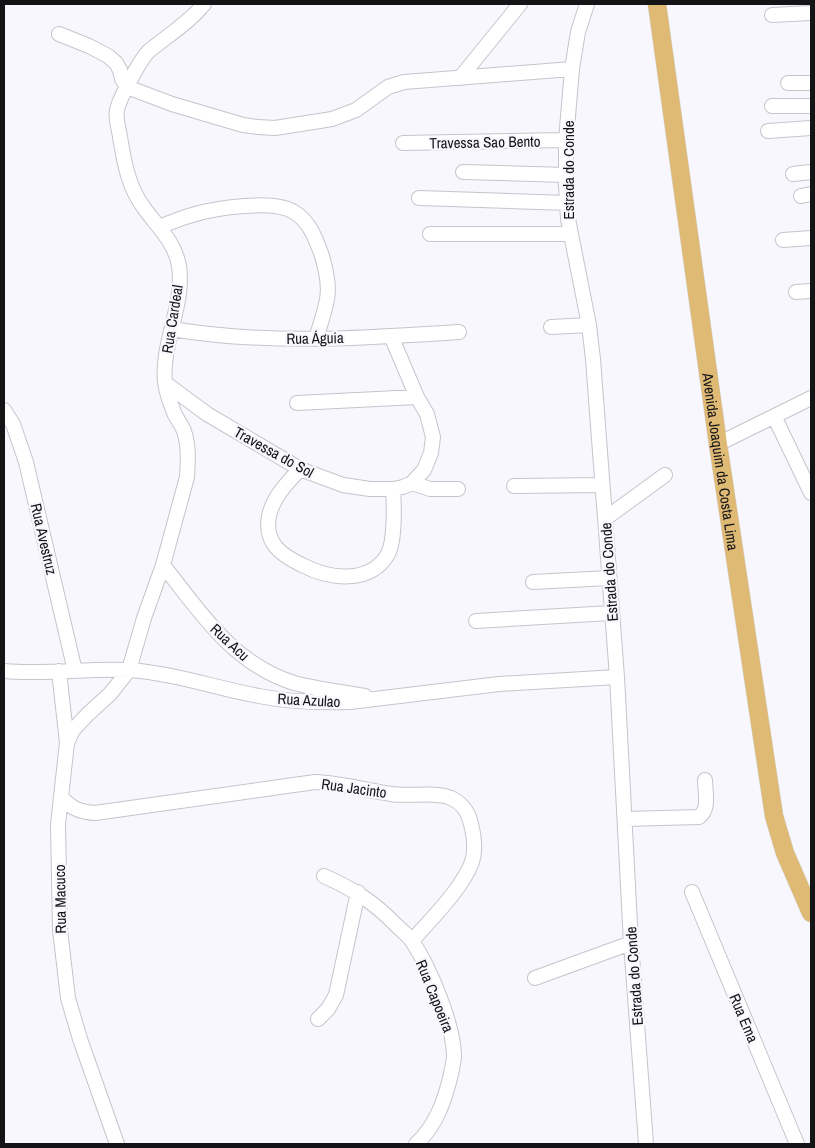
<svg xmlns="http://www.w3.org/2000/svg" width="815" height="1148" viewBox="0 0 815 1148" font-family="'Archivo Narrow',sans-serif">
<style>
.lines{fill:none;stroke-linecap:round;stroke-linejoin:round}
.minor-casing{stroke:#c6c4cc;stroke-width:16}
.major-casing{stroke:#d5d5d5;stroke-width:19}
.minor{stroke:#fff;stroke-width:14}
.major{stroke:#deba75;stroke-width:18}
.labels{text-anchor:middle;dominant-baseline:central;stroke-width:4.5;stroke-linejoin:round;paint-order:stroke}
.street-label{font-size:15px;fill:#141316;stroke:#f9f7fe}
</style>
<rect width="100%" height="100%" fill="#f9f7fe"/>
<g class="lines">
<defs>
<path id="minor" d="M587,4L578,32L572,69L566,140V185L568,219L589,325L593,359L617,677L631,943L646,1144
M772,15L811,13
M59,34L89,46L108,56L116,63L120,70L122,79L127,87L172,104L243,125L258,127L275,128L332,119L356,110L388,87L404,82L572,69
M460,78L520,4
M788,83H811
M772,106H811
M768,131L811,128
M403,143L566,140
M463,172L566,175
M793,174L811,172
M801,196L811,194
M419,198L567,203
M159,227C170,223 181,218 192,215C215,208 273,199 294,212C309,221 315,237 321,253C333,291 328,301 316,338
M430,234H570
M783,240L811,238
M796,292L811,291
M551,327L589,325
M172,329C267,345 364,338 459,332
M165,383L207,414L300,469L343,485L370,489H393L403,487L412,483L424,470L431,453L433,437L427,414L417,397L391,336
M297,403L417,397
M4,410L13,424L26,462L75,671
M775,418L811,493
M718,444L811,398
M300,469C287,483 273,497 269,516C264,543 281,555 302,565C329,579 370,585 388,554C395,540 394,505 393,489
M412,483L430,489H458
M514,486L602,485
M606,518L665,475
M163,565C200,612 233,664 294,683C317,689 342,692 365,696
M533,582L609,578
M476,621L611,613
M4,671C45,675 87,668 129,670C173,673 216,688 259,696C289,702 319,703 350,702L499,684L617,677
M59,671L67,743
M61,797C71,808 79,812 95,813L315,782C341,783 365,790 391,794C409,797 435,791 451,798C462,803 469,813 471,824C474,836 476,850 472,862C462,889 431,919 412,941
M625,819L699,817C710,809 705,792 705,780
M324,876C353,889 374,902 396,925C401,930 408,935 412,941C430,968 453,1023 454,1055C454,1061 452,1068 451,1074C445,1100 436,1126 416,1144
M692,892L797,1144
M535,978L631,943
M318,1019L328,1009L336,995L358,892
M117,1144L80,1039L68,998L60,930L58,825L61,797L67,743L73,730L88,714L110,694L129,670L144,618L163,565L187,477C188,461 189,446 184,431C182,426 178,420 175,415C171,405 166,393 165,382C161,343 185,305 179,266C175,242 157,226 144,208C128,187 124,161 120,137C119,128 115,120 117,110C119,99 141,58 149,51C168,35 189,23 204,4"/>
<g id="major">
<path id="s1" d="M657,4L718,444L774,816L785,853L811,913"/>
</g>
</defs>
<!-- minor casing -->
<use href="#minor" class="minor-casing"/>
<!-- major casing -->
<use href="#major" class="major-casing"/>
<!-- minor -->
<use href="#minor" class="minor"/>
<!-- major -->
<use href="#major" class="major"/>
</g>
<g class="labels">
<!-- street labels -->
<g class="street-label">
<text transform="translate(485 142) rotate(-1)">Travessa Sao Bento</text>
<text transform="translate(568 170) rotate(-90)">Estrada do Conde</text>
<text transform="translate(172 319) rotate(-81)">Rua Cardeal</text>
<text transform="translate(315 338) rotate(-1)">Rua Águia</text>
<text transform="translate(274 452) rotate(29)">Travessa do Sol</text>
<text stroke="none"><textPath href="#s1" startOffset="462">Avenida Joaquim da Costa Lima</textPath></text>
<text transform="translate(44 539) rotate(77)">Rua Avestruz</text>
<text transform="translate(609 572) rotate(-94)">Estrada do Conde</text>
<text transform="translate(230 642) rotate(43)">Rua Acu</text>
<text transform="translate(309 700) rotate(3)">Rua Azulao</text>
<text transform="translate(354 788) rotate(8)">Rua Jacinto</text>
<text transform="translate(60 899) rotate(-91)">Rua Macuco</text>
<text transform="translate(634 976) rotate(-94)">Estrada do Conde</text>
<text transform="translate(435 996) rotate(68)">Rua Capoeira</text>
<text transform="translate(744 1018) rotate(67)">Rua Ema</text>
</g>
</g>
<!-- border -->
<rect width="815" height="1148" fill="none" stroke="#141316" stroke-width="10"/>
</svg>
